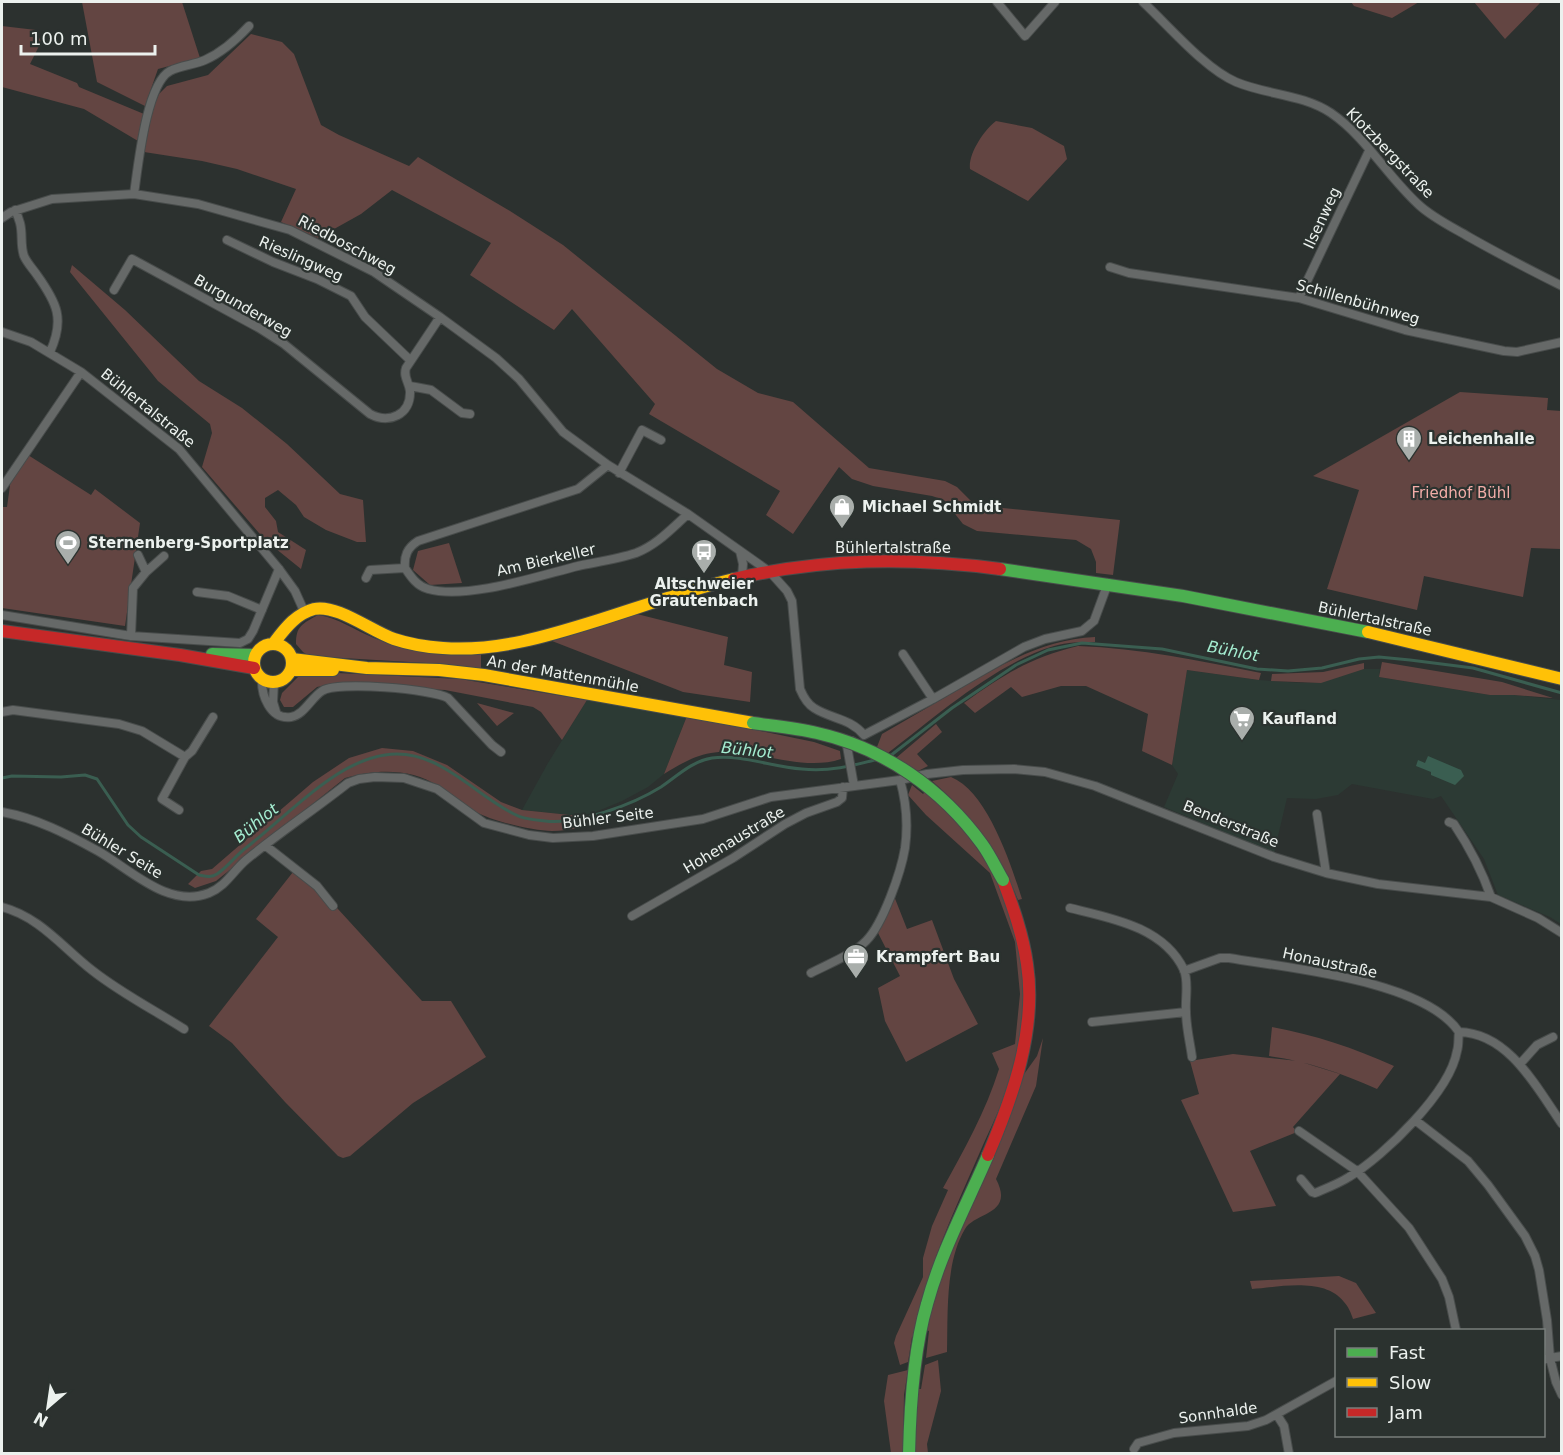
<svg xmlns="http://www.w3.org/2000/svg" width="1563" height="1455" viewBox="0 0 1563 1455" font-family="'DejaVu Sans',sans-serif">
<style>
.built{fill:#2c3a34}
.green{fill:#634542}
.water{fill:#3a5e51}
.lines{fill:none;stroke-linecap:round;stroke-linejoin:round}
.stream{stroke:#3a5e51;stroke-width:3}
.street-casing{stroke:#484c4b;stroke-width:10}
.fast-casing{stroke:#484c4b;stroke-width:14}
.slow-casing{stroke:#484c4b;stroke-width:14}
.jam-casing{stroke:#484c4b;stroke-width:14}
.street{stroke:#666968;stroke-width:8}
.fast{stroke:#4caf50;stroke-width:12}
.slow{stroke:#ffc107;stroke-width:12}
.jam{stroke:#c62828;stroke-width:12}
.fast-bridge-casing{stroke:#484c4b;stroke-width:14;stroke-linecap:butt}
.fast-bridge{stroke:#4caf50;stroke-width:12}
.labels{text-anchor:middle;dominant-baseline:central;stroke-width:4.5;stroke-linejoin:round;paint-order:stroke}
.street-label{font-size:15px;fill:#ecf1ee;stroke:#2b322f}
.poi-label{font-size:15px;font-weight:bold;fill:#ecf1ee;stroke:#2b322f;text-anchor:start}
.park-label{font-size:15px;fill:#f2ada8;stroke:#2b322f}
.water-label{font-size:16px;font-style:italic;fill:#a4ecd0;stroke:#2b322f}
</style>
<rect width="100%" height="100%" fill="#2c312f"/>
<!-- built -->
<path class="built" d="M1364,669H1380L1379,677L1490,695H1514L1561,700V924L1550,917L1498,895L1484,859L1441,796L1433,799L1352,784L1338,795L1316,799L1287,798L1274,853L1164,807L1178,774L1172,765L1187,670L1259,680L1301,683L1321,682Z
M587,700L687,716L664,774L648,787L622,801L593,813L580,816L522,810L548,763Z"/>
<!-- green -->
<path class="green" d="M82,2H182L200,58L158,69L145,106L97,82Z
M1351,2H1419L1392,18L1354,6Z
M1474,2H1541L1505,39Z
M2,26L36,30L41,42L30,64L77,83L79,87L144,114L138,141L84,109L2,87Z
M251,34L282,42L294,54L321,125L339,135L409,166L418,157L510,211L563,245L717,369L758,393L793,402L869,468L945,481L957,487L972,502L983,506L1120,520L1113,575L1096,573V562L1091,549L1076,540L977,531L963,524L944,500L932,496L873,486L852,479L839,467L793,534L766,515L780,491L649,414L655,404L572,309L554,330L470,275L491,243L392,190L361,214L318,238L281,222L296,189L237,169L202,161L144,152L153,108L159,94L167,86L208,75Z
M996,121L1032,128L1064,146L1067,159L1028,201L970,169C968,154 984,130 996,121Z
M72,265L125,310L199,381L242,408L287,444L340,494L363,500L366,542H357L326,530L304,517L296,505L278,490L265,498V507L276,521L278,532L306,550L301,569L265,540L202,467L212,433L210,424L158,381L70,272Z
M1460,392L1548,398L1547,410L1561,411V549L1531,548L1523,597L1424,576L1417,610L1327,589L1359,490L1313,476Z
M28,455L91,495L95,489L140,523L125,626L2,608V507H7L11,478Z
M449,543L462,583L430,585L413,570L418,551Z
M637,614L728,637L724,665L752,672L750,702L683,692L552,641Z
M318,615C339,618 354,630 374,638C409,652 444,655 481,654V669L443,664L309,656L303,652L296,644C296,626 302,624 318,615Z
M1095,637V642C1081,642 1067,642 1054,646C996,663 935,717 888,753L877,747L882,734C909,718 936,703 963,687C1005,663 1045,639 1095,637Z
M1078,646C1140,648 1200,661 1261,673L1259,680L1187,670L1172,765L1142,751L1148,714L1086,686H1061L1022,697L1011,687L975,713L964,703C1002,675 1032,657 1078,646Z
M1382,662L1502,682L1553,698L1514,695H1490L1379,677Z
M1364,663V669L1321,683L1271,681L1272,674L1323,672Z
M337,673L460,679L587,700L562,740L541,712L533,707L445,690L331,684L317,687L293,707H284L280,700L282,693L298,677Z
M477,703L514,713L497,726Z
M687,716L814,742L840,751L841,759C799,773 754,746 711,753C693,756 679,765 664,774Z
M936,724L942,732L917,754L928,766L918,771L896,758Z
M382,748L413,751L447,765L501,802L522,810L580,816V828C571,829 561,831 552,831C534,831 497,822 480,814C466,807 452,795 438,786C412,768 375,769 345,778L216,881L195,888L188,884L201,871L212,869L313,782L349,758Z
M951,777C987,791 1011,864 1022,899L1018,900C1001,855 969,812 932,781Z
M912,785L923,794L925,792C968,828 999,872 1013,926C1027,974 1026,1025 1012,1073C1005,1098 994,1121 983,1145C956,1207 926,1269 914,1336L912,1337L908,1362L900,1365L894,1343L896,1336L923,1277V1258L932,1226L948,1190L943,1188C964,1150 986,1111 999,1069L992,1053L1015,1044L1020,994L1015,942L990,873L926,815L908,795Z
M293,872L317,886L422,1001H451L486,1057L413,1103L350,1156L343,1158L338,1156L285,1102L232,1043L209,1026L278,937L256,919Z
M894,896L907,929L932,920L954,979L978,1024L906,1062L885,1021L878,988L900,976L877,931Z
M1272,1027C1315,1035 1354,1048 1394,1066L1377,1089C1341,1073 1308,1061 1269,1056Z
M1043,1038L1036,1086L996,1179C1015,1215 975,1212 965,1229C945,1262 948,1315 947,1352L926,1358L929,1331L926,1330C945,1242 992,1162 1022,1077L1037,1056Z
M1233,1054L1298,1061L1340,1074L1293,1127L1297,1132L1250,1151L1276,1206L1233,1212L1181,1100L1199,1094L1190,1061Z
M1339,1276L1356,1283L1376,1313L1353,1319C1351,1313 1348,1306 1344,1302C1325,1277 1279,1287 1252,1289L1250,1281Z
M938,1360L941,1391L927,1444L928,1453L914,1454L918,1389H921L925,1365Z
M908,1370L904,1395L903,1453H891L884,1401L888,1375Z"/>
<!-- water -->
<path class="water" d="M1428,756L1461,770L1464,776L1455,785L1431,775V772L1416,766L1418,760L1425,763Z"/>
<g class="lines">
<!-- stream -->
<path class="stream" d="M890,756L952,708L1016,665L1048,650L1082,643L1162,649L1257,669L1288,671L1322,668L1359,659L1379,657L1410,660L1473,668L1562,693
M2,778L12,776L61,777L85,775L97,779L128,825L141,837L199,875C205,876 211,878 217,874C228,867 236,855 247,847C287,816 335,762 385,755C437,747 472,793 514,814C522,819 535,820 545,821C578,825 632,805 661,787C676,777 692,761 712,758C741,754 772,767 802,769C828,772 852,766 878,759"/>
<defs>
<path id="street" d="M997,2L1025,36L1055,2
M1143,2C1168,25 1205,69 1236,82C1267,95 1302,94 1331,113C1366,137 1387,176 1419,205C1433,218 1452,227 1469,237C1499,254 1530,270 1562,286
M134,194C138,167 146,84 170,71C181,65 194,65 205,60C223,52 237,39 249,26
M15,210C17,214 19,219 20,223C23,234 20,245 24,256C27,263 33,269 37,275C57,303 65,319 50,352
M2,218L11,212L52,199L134,194L198,204L290,230L374,272L440,317L496,358L519,379L563,432L608,465L688,514L770,572L787,591L792,601L800,689C803,696 807,704 814,708C831,719 850,718 864,735L933,699L1024,647L1045,639L1082,631L1094,621L1108,583
M227,240L273,262L317,279L351,296L365,317L410,360
M1110,267L1129,273L1299,298L1405,330L1504,351L1517,352L1562,342
M114,290L132,259L259,328L284,344L370,414C389,424 411,415 410,391C409,382 403,377 406,368L440,317
M1299,298L1369,151
M2,332L31,342L81,372L179,449L279,569L295,591L304,611
M410,386L431,390L462,413L470,414
M608,465L578,489L418,541C407,548 404,556 405,568C411,577 417,586 428,589C467,600 538,576 578,566C597,562 618,559 636,553C657,545 672,528 688,514
M619,473L642,430L661,440
M2,488L81,372
M740,551L743,564L742,577
M138,555L146,572
M366,578L370,570L405,568
M197,592L228,596L262,610
M2,615L131,636L240,643L248,639L253,631L279,569
M131,636L133,588L146,572L164,556
M903,654L933,699
M262,678C261,695 270,720 291,717C304,715 311,698 322,691C337,681 433,689 448,698L492,745L501,752
M274,682L273,702L276,712
M2,712L13,710L119,724L142,731L185,757L192,751L213,717
M852,741L847,746L854,786
M179,810L162,799L185,757
M2,812C36,818 67,834 98,851C130,869 168,909 209,893C226,886 233,871 246,860C279,833 315,809 348,783L359,779L375,777L404,778L437,789L484,823L529,835L553,838L593,836L703,819L771,797L900,780L927,774L963,770L1014,769L1045,772L1095,786L1274,857L1326,873L1378,884L1491,897L1538,918L1562,933
M1317,814L1326,873
M1449,822L1454,824C1470,848 1482,871 1491,897
M266,846L317,886L333,906
M2,907C40,917 63,948 93,971C121,993 154,1010 184,1029
M1070,908C1111,918 1164,927 1184,970C1189,982 1185,999 1186,1011C1186,1027 1190,1042 1192,1057
M632,916L733,858L785,824L806,813L837,802L842,798L843,787
M1184,971L1220,958H1229C1287,968 1424,980 1459,1032C1458,1038 1459,1045 1457,1051C1450,1092 1384,1156 1349,1177C1338,1184 1327,1188 1315,1193L1312,1192L1301,1179
M811,973C828,964 852,955 866,941C883,924 901,872 905,848C908,826 906,801 900,780
M1092,1022L1186,1012
M1459,1032C1509,1033 1537,1088 1562,1124
M1520,1064L1537,1045L1553,1037
M1415,1120L1468,1161L1488,1185L1525,1236L1535,1256L1539,1270L1547,1320L1550,1358L1556,1382L1562,1395
M1299,1131L1357,1171L1409,1228L1442,1279L1449,1297L1456,1330
M1544,1359L1562,1356
M1277,1415L1284,1426L1289,1454
M1134,1449L1138,1443L1174,1433L1248,1426L1266,1420L1336,1381"/>
<path id="fast" d="M1000,569L1183,596L1368,632
M212,654L255,655
M909,1454C910,1408 914,1348 927,1304C941,1252 967,1204 988,1155"/>
<path id="slow" d="M1368,632L1562,679
M254 663a19 19 0 1 1 38 0a19 19 0 1 1-38 0Z
M273,644C284,630 295,614 314,609C337,604 371,631 394,639C409,644 426,647 443,648C496,652 548,636 599,620C643,606 688,590 734,579
M292,659L367,668L439,670L484,675L753,723
M291,670H333"/>
<path id="jam" d="M734,579C824,558 909,557 1000,569
M2,631L180,655L254,668
M988,1155C1013,1096 1037,1029 1027,964C1023,935 1013,907 1003,880"/>
</defs>
<!-- street casing -->
<use href="#street" class="street-casing"/>
<!-- fast casing -->
<use href="#fast" class="fast-casing"/>
<!-- slow casing -->
<use href="#slow" class="slow-casing"/>
<!-- jam casing -->
<use href="#jam" class="jam-casing"/>
<!-- street -->
<use href="#street" class="street"/>
<!-- fast -->
<use href="#fast" class="fast"/>
<!-- slow -->
<use href="#slow" class="slow"/>
<!-- jam -->
<use href="#jam" class="jam"/>
<defs>
<path id="fast-bridge" d="M753,723C774,726 796,728 817,733C884,748 942,789 982,844C990,855 996,868 1003,880"/>
</defs>
<!-- fast-bridge casing -->
<use href="#fast-bridge" class="fast-bridge-casing"/>
<!-- fast-bridge -->
<use href="#fast-bridge" class="fast-bridge"/>
</g>
<!-- icons -->
<defs>
<symbol id="building-pin" viewBox="-11 -11 22 30"><path d="M0 17L-7.5 6A9.5 9.5 0 1 1 7.5 6Z" fill="#a9aeab" stroke="#2b322f"/><path d="M-4-6H4V6H1V3H-1V6H-4ZM-2.5-4.3h1.7v1.8h-1.7ZM.8-4.3h1.7v1.8H.8ZM-2.5-1h1.7V.8h-1.7ZM.8-1h1.7V.8H.8Z" fill="#fff"/></symbol>
<symbol id="shop-pin" viewBox="-11 -11 22 30"><path d="M0 17L-7.5 6A9.5 9.5 0 1 1 7.5 6Z" fill="#a9aeab" stroke="#2b322f"/><path d="M-5-2.5h2.3a2.7 3.5 0 0 1 5.4 0H5L5.5 6h-11ZM-1.5-2.5h3a1.5 2.3 0 0 0-3 0Z" fill="#fff"/></symbol>
<symbol id="stadium-pin" viewBox="-11 -11 22 30"><path d="M0 17L-7.5 6A9.5 9.5 0 1 1 7.5 6Z" fill="#a9aeab" stroke="#2b322f"/><path d="M0-5a6.5 5 0 1 0 0 10a6.5 5 0 1 0 0-10ZM-3.5-1.8h7v3.6h-7Z" fill="#fff"/></symbol>
<symbol id="bus-pin" viewBox="-11 -11 22 30"><path d="M0 17L-7.5 6A9.5 9.5 0 1 1 7.5 6Z" fill="#a9aeab" stroke="#2b322f"/><path d="M-5-6H5V4H4V6H2V4H-2V6H-4V4H-5ZM-3.5-4V0h7V-4ZM-3.5 1.2v1.5H-2V1.2ZM2 1.2v1.5H3.5V1.2Z" fill="#fff"/></symbol>
<symbol id="supermarket-pin" viewBox="-11 -11 22 30"><path d="M0 17L-7.5 6A9.5 9.5 0 1 1 7.5 6Z" fill="#a9aeab" stroke="#2b322f"/><path d="M-6-5.5h2.5l.6 2H6L4.5 2H-2.5L-4.4-4H-6ZM-1.5 3.2a1.3 1.3 0 1 0 .1 0ZM3 3.2a1.3 1.3 0 1 0 .1 0Z" fill="#fff"/></symbol>
<symbol id="office-pin" viewBox="-11 -11 22 30"><path d="M0 17L-7.5 6A9.5 9.5 0 1 1 7.5 6Z" fill="#a9aeab" stroke="#2b322f"/><path d="M-6-3h4V-5.5h4V-3h4V5H-6ZM-1-4.5V-3h2v-1.5ZM-6 0V1H6V0Z" fill="#fff"/></symbol>
</defs>
<g fill-rule="evenodd">
<use href="#building-pin" x="1394" y="424" width="30" height="40"/>
<use href="#shop-pin" x="827" y="492" width="30" height="40"/>
<use href="#stadium-pin" x="53" y="528" width="30" height="40"/>
<use href="#bus-pin" x="689" y="537" width="30" height="40"/>
<use href="#supermarket-pin" x="1227" y="704" width="30" height="40"/>
<use href="#office-pin" x="841" y="942" width="30" height="40"/>
</g>
<g class="labels">
<!-- street labels -->
<g class="street-label">
<text transform="translate(1390 153) rotate(46)">Klotzbergstraße</text>
<text transform="translate(1322 218) rotate(-65)">Ilsenweg</text>
<text transform="translate(347 245) rotate(28)">Riedboschweg</text>
<text transform="translate(301 259) rotate(24)">Rieslingweg</text>
<text transform="translate(1358 302) rotate(16)">Schillenbühnweg</text>
<text transform="translate(243 306) rotate(30)">Burgunderweg</text>
<text transform="translate(148 408) rotate(39)">Bühlertalstraße</text>
<text x="893" y="548">Bühlertalstraße</text>
<text transform="translate(546 560) rotate(-13)">Am Bierkeller</text>
<text transform="translate(1375 619) rotate(12)">Bühlertalstraße</text>
<text transform="translate(563 674) rotate(10)">An der Mattenmühle</text>
<text transform="translate(608 818) rotate(-7)">Bühler Seite</text>
<text transform="translate(1231 824) rotate(22)">Benderstraße</text>
<text transform="translate(734 840) rotate(-31)">Hohenaustraße</text>
<text transform="translate(122 851) rotate(31)">Bühler Seite</text>
<text transform="translate(1330 963) rotate(12)">Honaustraße</text>
<text transform="translate(1218 1413) rotate(-8)">Sonnhalde</text>
</g>
<!-- poi labels -->
<g class="poi-label">
<text x="1428" y="439">Leichenhalle</text>
<text x="862" y="507">Michael Schmidt</text>
<text x="88" y="543">Sternenberg-Sportplatz</text>
<text x="704" y="584" text-anchor="middle">Altschweier<tspan x="704" dy="17">Grautenbach</tspan></text>
<text x="1262" y="719">Kaufland</text>
<text x="876" y="957">Krampfert Bau</text>
</g>
<!-- park labels -->
<g class="park-label">
<text x="1461" y="493">Friedhof Bühl</text>
</g>
<!-- water labels -->
<g class="water-label">
<text transform="translate(1233 651) rotate(11)">Bühlot</text>
<text transform="translate(747 750) rotate(6)">Bühlot</text>
<text transform="translate(256 823) rotate(-39)">Bühlot</text>
</g>
</g>
<!-- border -->
<rect width="1563" height="1455" fill="none" stroke="#ecf1ee" stroke-width="6"/>
<!-- legend -->
<rect x="1335" y="1329" width="210" height="108" fill="#2b322f" stroke="#787e7b" stroke-width="1.5"/>
<rect x="1347" y="1348" width="30" height="9" fill="#4caf50" stroke="#787e7b" stroke-width="1.5"/>
<text x="1389" y="1359" font-size="18" fill="#ecf1ee">Fast</text>
<rect x="1347" y="1378" width="30" height="9" fill="#ffc107" stroke="#787e7b" stroke-width="1.5"/>
<text x="1389" y="1389" font-size="18" fill="#ecf1ee">Slow</text>
<rect x="1347" y="1408" width="30" height="9" fill="#c62828" stroke="#787e7b" stroke-width="1.5"/>
<text x="1389" y="1419" font-size="18" fill="#ecf1ee">Jam</text>
<!-- north arrow -->
<g transform="translate(48 1407) rotate(209)" stroke="#2b322f" stroke-width="4.5" paint-order="stroke">
<path d="M0-4.5L10 22L0 15L-10 22Z" fill="#ecf1ee"/>
<text y="-9" font-size="16" font-weight="bold" text-anchor="middle" fill="#ecf1ee">N</text>
</g>
<!-- scale -->
<path d="M21 45v9h134v-9" fill="none" stroke="#ecf1ee" stroke-width="3"/>
<text x="30" y="45" font-size="18" fill="#ecf1ee" stroke="#2b322f" stroke-width="4.5" paint-order="stroke">100 m</text>
</svg>
